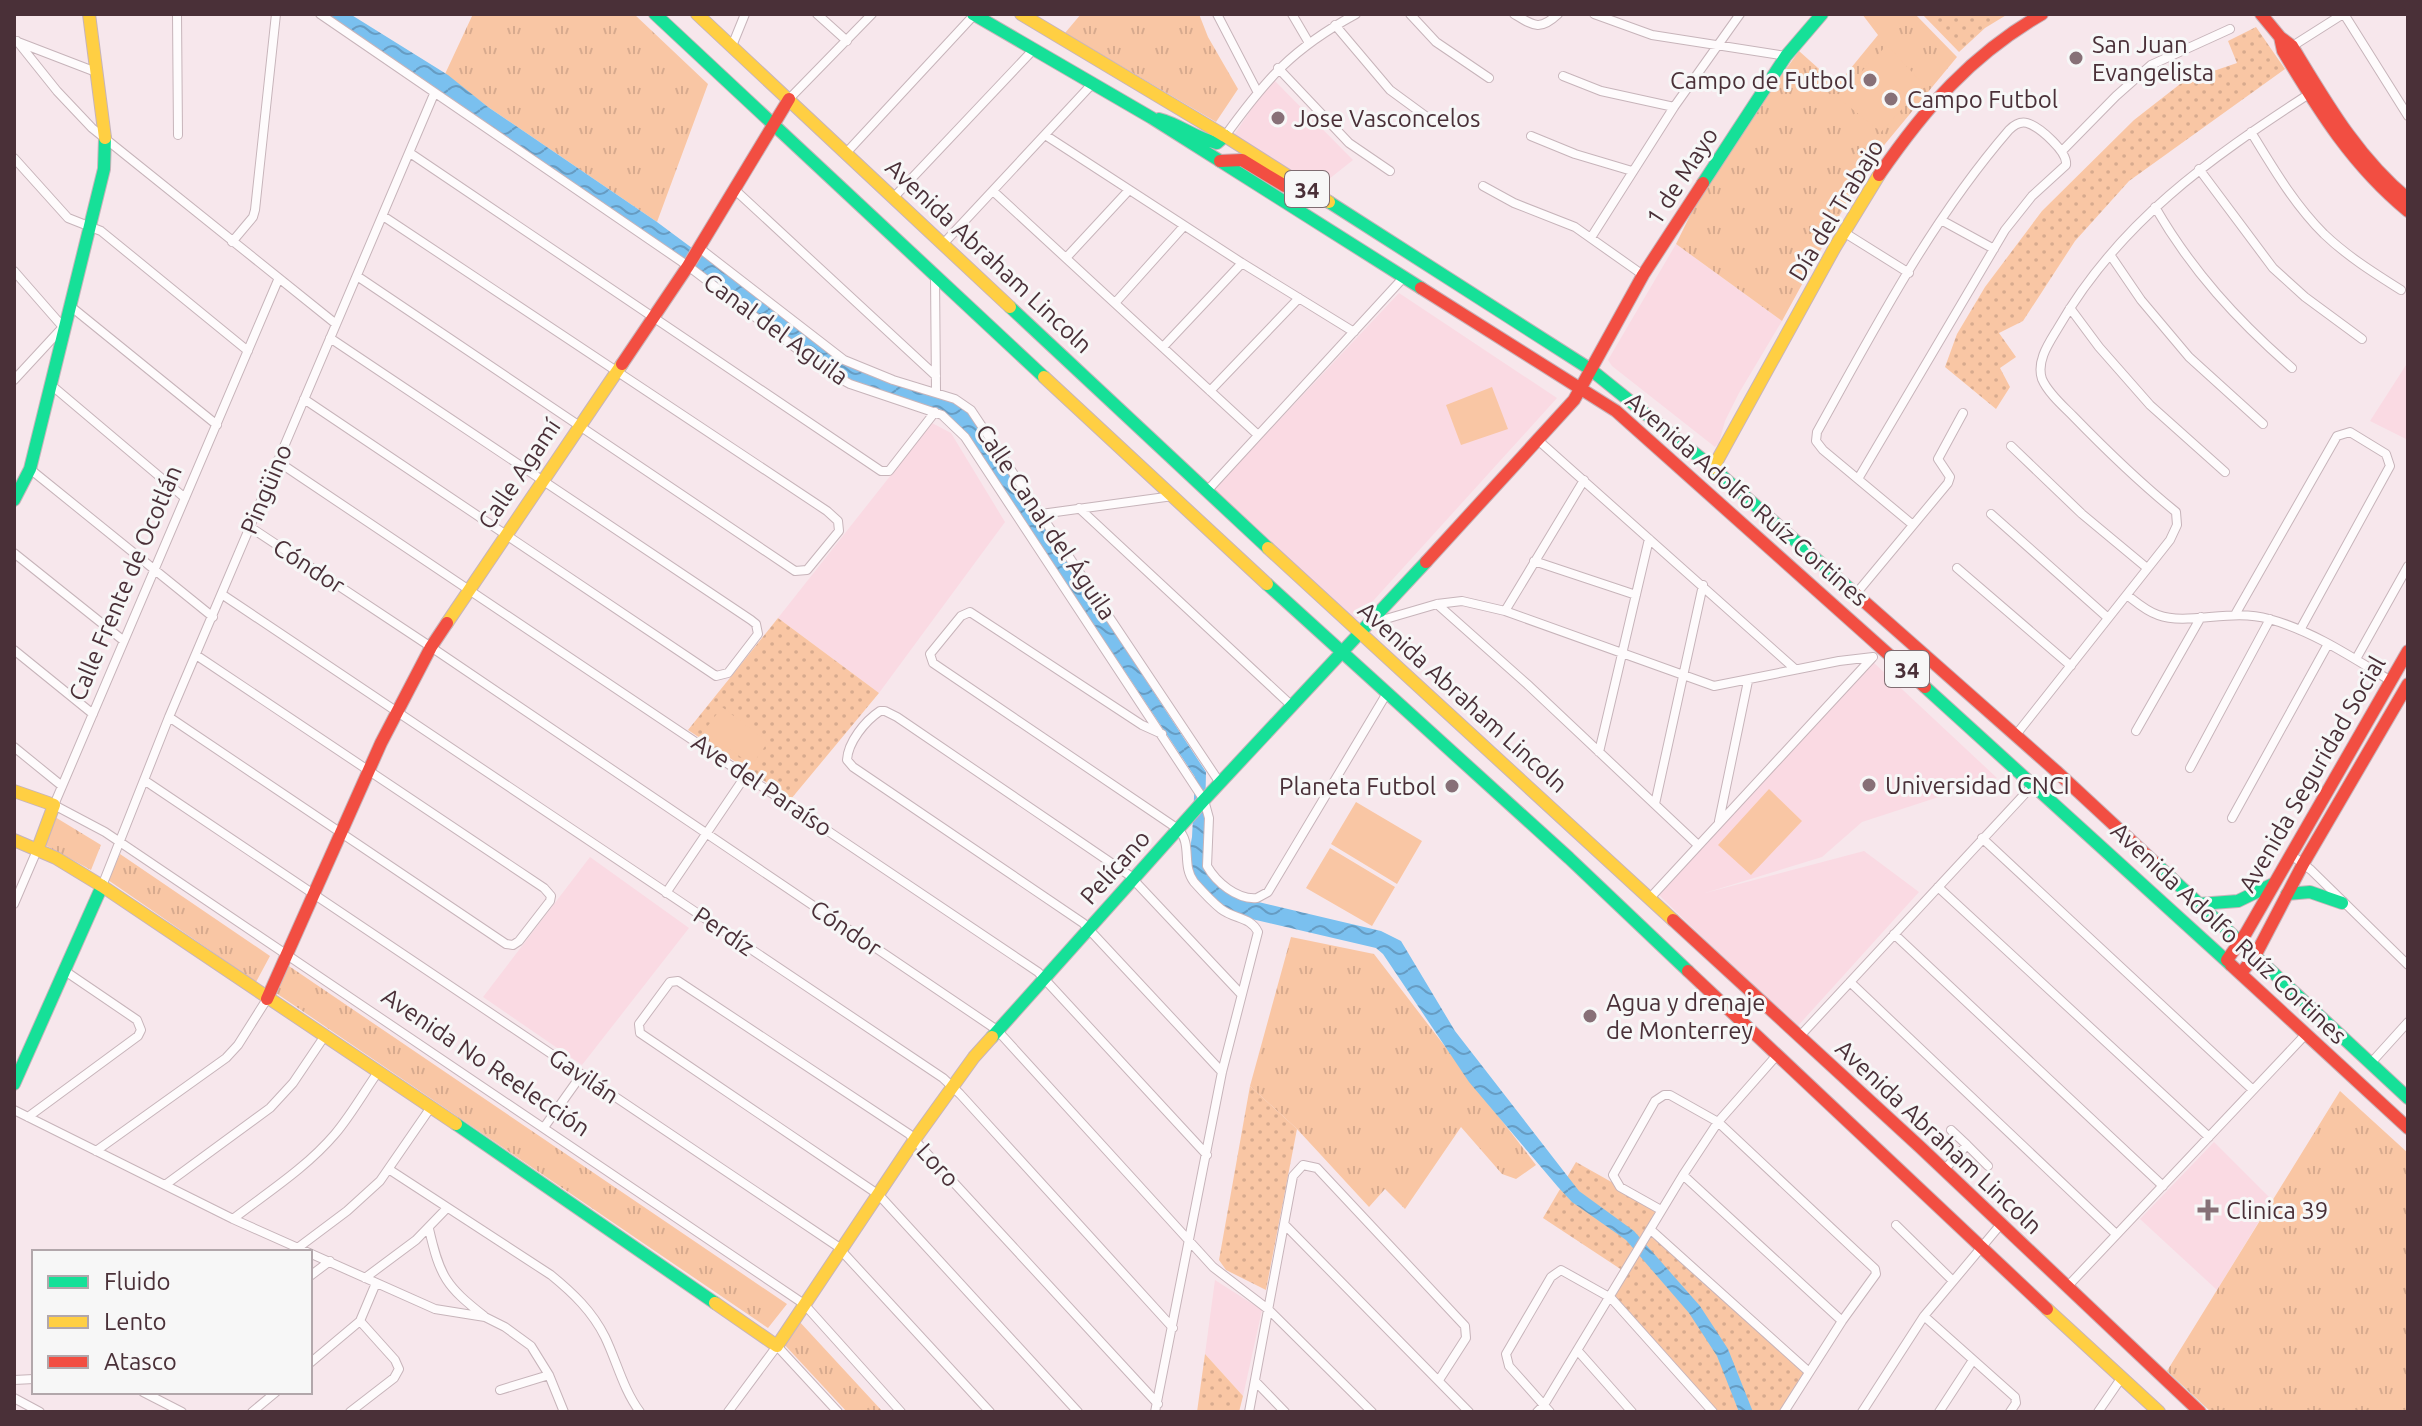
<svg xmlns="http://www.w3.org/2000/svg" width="2422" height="1426" viewBox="0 0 2422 1426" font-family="Ubuntu,sans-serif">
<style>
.built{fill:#fadae3}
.grass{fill:url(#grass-tufts)}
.park{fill:url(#park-dots)}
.garden{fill:#f9c6a4}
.water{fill:url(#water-waves)}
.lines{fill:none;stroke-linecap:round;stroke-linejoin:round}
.street-casing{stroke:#c7b4ba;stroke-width:10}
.fast-casing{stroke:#c7b4ba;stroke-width:14}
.slow-casing{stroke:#c7b4ba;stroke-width:14}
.jam-casing{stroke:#c7b4ba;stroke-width:14}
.street{stroke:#fefbfc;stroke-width:8}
.fast{stroke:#16e098;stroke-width:12}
.slow{stroke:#ffcf43;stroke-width:12}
.jam{stroke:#f24e42;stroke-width:12}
.poi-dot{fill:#877077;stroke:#f7f7f7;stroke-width:3}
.labels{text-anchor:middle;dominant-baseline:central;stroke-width:6;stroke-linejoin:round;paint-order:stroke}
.shield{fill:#f7f7f7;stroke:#7e6c71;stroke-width:2}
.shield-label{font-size:22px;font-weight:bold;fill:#4a3038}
.poi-label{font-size:24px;fill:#4a3038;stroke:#f7f7f7;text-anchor:start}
.street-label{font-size:24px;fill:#4a3038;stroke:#f7f7f7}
</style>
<defs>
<pattern id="grass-tufts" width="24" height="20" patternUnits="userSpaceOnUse" patternTransform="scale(2)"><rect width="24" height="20" fill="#f9c6a4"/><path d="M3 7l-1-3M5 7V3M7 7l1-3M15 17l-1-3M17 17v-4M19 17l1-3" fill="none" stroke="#d7aa8e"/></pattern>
<pattern id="park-dots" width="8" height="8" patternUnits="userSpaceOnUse" patternTransform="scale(2)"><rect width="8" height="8" fill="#f9c6a4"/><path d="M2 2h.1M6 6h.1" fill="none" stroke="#d7aa8e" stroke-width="1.8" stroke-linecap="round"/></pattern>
<pattern id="water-waves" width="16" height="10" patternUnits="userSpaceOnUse" patternTransform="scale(2)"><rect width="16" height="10" fill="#7ac0ef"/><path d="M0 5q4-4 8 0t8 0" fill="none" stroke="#669cc3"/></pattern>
</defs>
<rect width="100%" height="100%" fill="#f7e7ec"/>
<!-- built -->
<path class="built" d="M1272,78L1353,160L1319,187L1234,135Z
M1676,244L1782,321L1739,393L1725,421L1719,443L1715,447L1612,366L1608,360Z
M1399,293L1557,398L1354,622L1213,490Z
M2408,362V440L2370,421Z
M932,423L951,433L1005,522L879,693L778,618Z
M1873,662L1997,778L1862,822L1822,857L1705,893L1864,851L1919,892L1796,1028L1659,895Z
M590,857L689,928L582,1065L483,997Z
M2214,1142L2272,1200L2217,1290L2140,1219Z
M1215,1280L1262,1310L1243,1396L1205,1354Z"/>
<!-- grass -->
<path class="grass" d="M473,14H634L708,84L657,222L488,107L445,74Z
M1081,14H1199L1208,37L1238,89L1216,122L1065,33Z
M1862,14H1915L1957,57L1866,167L1782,321L1676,244L1709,177L1799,51L1837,85L1878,35Z
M55,817L101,845L91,870L45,845Z
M120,854L270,956L256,982L108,880Z
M1291,937L1374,954L1536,1165L1516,1179L1502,1174L1461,1127L1405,1209L1385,1189L1369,1207L1297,1129L1250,1086Z
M286,964L787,1304L768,1328L273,991Z
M2340,1091L2408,1153V1412H2211L2167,1371Z
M798,1320L883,1412H847L782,1342Z"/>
<!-- park -->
<path class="park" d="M1922,14H2008L1985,28L1959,52Z
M2256,27L2285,69L2129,181L2075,241L2023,321L1999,333L2016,357L2000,368L2010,387L1996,409L1945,367L1957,334L1985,287L2042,211L2134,120L2184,81L2237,63L2228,41Z
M778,618L879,693L791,799L688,730Z
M1250,1086L1297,1129L1266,1290L1226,1270L1219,1260Z
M1576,1162L1661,1210L1650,1229L1809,1372L1784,1412H1713L1611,1298L1625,1272L1543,1218Z
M1205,1354L1243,1396L1239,1412H1197Z"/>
<!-- garden -->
<path class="garden" d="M1887,45L1924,85L1881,132L1837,97Z
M1492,387L1508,429L1461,445L1446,405Z
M722,707L768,742L752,765L704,731Z
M1769,789L1802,821L1751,875L1718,845Z
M1356,802L1422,841L1397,884L1331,844Z
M1330,848L1395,887L1372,926L1306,888Z"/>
<!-- water -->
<path class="water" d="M319,14H350L448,75L488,107L657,222L836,355L965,404L1206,772L1204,866L1233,896L1381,931L1401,941L1455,1031L1579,1191L1634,1231L1700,1306L1728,1349L1753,1412H1739L1717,1356L1689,1313L1626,1240L1572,1202L1558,1187L1469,1082L1383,954L1376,948L1226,913L1192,879L1187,864L1192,837L1195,777L1120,664L951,420L850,384L717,287Z"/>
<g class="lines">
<defs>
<path id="street" d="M177,14L178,135
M320,14L688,266L826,371L850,384L942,415L965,437L1204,800L1209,818L1207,866C1216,882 1237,900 1257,898L1268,892L1387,693
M817,14L847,41
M1217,14L1257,91
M1292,14L1309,43
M1410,14L1436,42L1489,78
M1514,14C1534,26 1540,31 1558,14
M1594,14L1652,35L1786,56
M2344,14L2408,116
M1335,25L1390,90L1435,123
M17,41L57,91L92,128L336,324
M18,42L96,72
M732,46L745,14
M2291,47L2343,14
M1278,68L1349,143L1390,171
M1563,76L1601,91L1674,107
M789,99L872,14
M2251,132C2273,168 2294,204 2324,234C2347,256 2374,273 2401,290
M1045,135L1242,263L1354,332
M1225,136C1267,78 1292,49 1356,14
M1531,136L1575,154L1632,171
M2063,150L2116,96L2151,65L2230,29
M847,152L974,15
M410,153L881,471H889L935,412
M14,158L68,218L101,231L248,351
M2199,169L2273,268L2305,297L2362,339
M1483,186L1514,203L1575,227L1643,275
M734,189L936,376
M993,191L1258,435
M895,196L1034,49
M2155,207C2192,271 2237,320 2292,368
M1941,220L1994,249
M1845,233L1909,273
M1592,236L1674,107L1740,14
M232,242L253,217L255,210L276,14
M944,243L1093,83
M698,247L844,360L893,380L955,399L971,410L1220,783
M2111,256L2141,300L2189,357L2263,424
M1066,258L1129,190
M14,271L63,327L14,380
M935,275L936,392
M357,276L795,571L807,570L839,531L838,521L827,511L383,216
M278,280L54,805L105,832L804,1304L901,1412
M1115,303L1184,226
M69,305L217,425
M2070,308L2099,347L2150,405L2225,472
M1163,347L1242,263
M50,384L185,498
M1210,391L1299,298
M304,399L716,676L728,673L758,634L756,624L751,620L330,338
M1539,441L1795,669
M2011,446L2082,514L2147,568
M277,461L1038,972L1207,1155
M30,469L213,617
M1858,479L2005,230L2032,196L2066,165C2068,152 2040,127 2027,123C2020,121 2014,125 2009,130C1931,220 1875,328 1817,432L1816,441L1823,450L1913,525
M1207,491L1404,277
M1079,508L1292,706
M1041,514L1173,496
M1991,514L2108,618
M250,527L431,647L997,1030L1213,1267L1269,1310L1372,1412
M14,553L124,641
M1534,561L1636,595
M1957,568L2071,666
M223,595L943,1078L960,1094L1173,1328
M1855,595L1948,483L1950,477L1938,459L1963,413
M2127,595C2136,602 2146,611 2158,615C2188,626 2231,608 2269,619C2313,631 2353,658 2391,681
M1437,604L1527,684L1698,845
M1505,611L1584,480
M2236,613L2337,436L2350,432L2386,454L2390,466L2300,630
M1372,623L1437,604L1462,601L1505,611L1714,686L1839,661L1873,657
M14,650L93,714
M2356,659L2408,566
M169,717L506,944L513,945L519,941L550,901L551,896L544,888L196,655
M2136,731L2201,617
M2015,736L2170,540L2177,525L2176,512C2139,482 2106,450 2073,416C2063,406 2048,393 2042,379C2036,361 2049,343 2058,328C2119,222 2209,159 2309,94
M14,747L62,786
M1599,752L1649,539
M2190,768L2270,619
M144,780L837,1246L990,1412
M1655,804L1703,585
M2232,818L2328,644
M1719,821L1748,681
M1982,838L2253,1090
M2290,854L2311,870L2408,965
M102,886L169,717L434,94
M1938,887L2209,1137
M666,893L746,775
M1650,898L1872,658
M14,904L38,848
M1894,934L2163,1186
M1850,982L2116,1234
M1799,1037L2034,784
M2370,1064L2408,1022
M1222,1072L1083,923L853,767L847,760C848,742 865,721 880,711H885L897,717L1129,875L1241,994
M14,1110L233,1219L435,1309L485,1317L505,1327L531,1346L549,1375L564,1412
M28,1117L138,1036L141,1030L137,1020L65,971
M545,1126L582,1074
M1951,1130L1967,1145
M96,1151L226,1058L238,1045L267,999
M390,1170L551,1275C573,1293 592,1311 605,1337C617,1362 623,1389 640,1412
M1944,1170L1967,1145L1988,1166
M1683,1175L1842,1321
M165,1185L270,1108L293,1083L324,1037
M1661,1210L1620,1187L1613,1175L1655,1101L1664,1095H1670L1718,1122L1875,1269L1876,1274L1842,1321L1784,1412
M233,1219C268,1192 306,1168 335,1134C351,1115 364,1092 378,1072
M1285,1225L1469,1412
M1896,1225L1953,1281
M429,1229C440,1277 446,1286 484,1316
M1651,1230L1809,1372
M299,1247L347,1211L380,1181L431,1107
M310,1276L330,1261
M365,1278L416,1240L447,1208
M2067,1287L2306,1034
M1924,1316L2015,1397L2016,1403L2010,1412
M1578,1351L1632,1412
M310,1363L360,1321L376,1283
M14,1380L34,1379
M1255,1381L1285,1412
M500,1390L549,1375
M143,1392L182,1412
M14,1398L40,1412
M252,1412L276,1392
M350,1412L394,1378L399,1369L395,1360L360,1321
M728,1412L777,1346L838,1412
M1078,1412L879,1195L640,1033L639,1024L670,982L678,981L909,1134L1158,1404
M1155,1412L1222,1072L1258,932C1251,917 1234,919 1221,909C1212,902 1202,891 1194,882C1181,865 1193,844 1178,829L933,663L930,654L961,616L970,612L1142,725L1162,734
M1249,1412L1293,1176L1303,1165L1317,1168L1465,1326L1466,1338L1439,1380
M1537,1412L1544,1405L1683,1175L1718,1122L1777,1055
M1550,1412L1509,1366L1506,1354L1551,1277L1561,1270L1611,1298L1713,1412
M1862,1412L1924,1316L2001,1224
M1939,1412L1973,1360
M2098,1412L2122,1377"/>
<path id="fast" d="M655,14L1044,377
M973,14L1152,118L1421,288
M1159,119C1180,124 1196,139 1217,143L1225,136
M1703,183L1786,56L1822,14
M1329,202L1590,369L1713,468L1850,589
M1010,307L1268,548
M14,500L30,469L104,169L105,138
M1267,584L1569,858L1688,971
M1925,687L2231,965
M2154,862L2408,1098
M2287,894L2310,892L2342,903
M2199,904L2238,901L2273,884
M992,1037L1204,800L1426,562
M14,1084L102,886
M456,1124L715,1303"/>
<path id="slow" d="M89,14L105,138
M697,14L1010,307
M1021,14L1225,136L1329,202
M1044,377L1267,584
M1713,468L1835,247L1879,175
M1268,548L1673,920
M447,623L622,364
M14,791L54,805L38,848
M14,840L56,858L102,886L456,1124
M715,1303L777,1346L915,1139L974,1057L992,1037
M2047,1309L2159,1412"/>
<path id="jam" d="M2261,14L2280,37L2292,46C2326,102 2357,157 2408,199
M2280,37L2283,51C2319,111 2353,166 2408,211
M1220,161L1242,160L1285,186L1301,188
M1879,175C1926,107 1970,56 2042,14
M1421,288L1616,411L1925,687
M622,364L688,266L789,99
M1426,562L1574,400L1643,275L1703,183
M1850,589L2056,771L2154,862
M1673,920L1920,1147L2200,1412
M2227,960L2246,933L2408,651
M2231,965L2408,1128
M1688,971L2047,1309
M2241,973L2255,956L2303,864L2408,684
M267,999L381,743L431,647L447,623"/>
</defs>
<!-- street casing -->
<use href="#street" class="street-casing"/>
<!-- fast casing -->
<use href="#fast" class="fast-casing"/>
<!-- slow casing -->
<use href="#slow" class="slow-casing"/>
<!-- jam casing -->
<use href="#jam" class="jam-casing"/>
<!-- street -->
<use href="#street" class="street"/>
<!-- fast -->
<use href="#fast" class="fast"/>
<!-- slow -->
<use href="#slow" class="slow"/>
<!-- jam -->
<use href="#jam" class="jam"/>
</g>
<!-- markers -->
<g class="poi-dot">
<circle cx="2076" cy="58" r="8"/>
<circle cx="1870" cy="80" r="8"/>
<circle cx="1891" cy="99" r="8"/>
<circle cx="1278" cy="118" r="8"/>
<circle cx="1869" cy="785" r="8"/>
<circle cx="1452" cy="786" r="8"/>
<circle cx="1590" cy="1016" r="8"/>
<path d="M2204 1198h8v8h8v8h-8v8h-8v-8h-8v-8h8z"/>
</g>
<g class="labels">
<!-- shield labels -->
<g class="shield">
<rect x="1285" y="171" width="44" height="36" rx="6"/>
<rect x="1885" y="651" width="44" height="36" rx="6"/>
</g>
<g class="shield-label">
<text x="1307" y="189">34</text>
<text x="1907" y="669">34</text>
</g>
<!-- poi labels -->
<g class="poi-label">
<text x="2092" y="44">San Juan<tspan x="2092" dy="28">Evangelista</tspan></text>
<text x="1854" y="80" text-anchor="end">Campo de Futbol</text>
<text x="1907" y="99">Campo Futbol</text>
<text x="1294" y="118">Jose Vasconcelos</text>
<text x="1885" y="785">Universidad CNCI</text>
<text x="1436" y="786" text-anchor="end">Planeta Futbol</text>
<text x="1606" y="1002">Agua y drenaje<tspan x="1606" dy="28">de Monterrey</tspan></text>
<text x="2226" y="1210">Clinica 39</text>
</g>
<!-- street labels -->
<g class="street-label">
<text transform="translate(1682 176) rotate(-57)">1 de Mayo</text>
<text transform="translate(1836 210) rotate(-59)">Día del Trabajo</text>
<text transform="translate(989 256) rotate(43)">Avenida Abraham Lincoln</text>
<text transform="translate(776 329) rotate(36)">Canal del Aguila</text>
<text transform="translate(519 474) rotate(-56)">Calle Agamí</text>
<text transform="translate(266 489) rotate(-67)">Pingüino</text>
<text transform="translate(1747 499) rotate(41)">Avenida Adolfo Ruíz Cortines</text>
<text transform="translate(1046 522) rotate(56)">Calle Canal del Águila</text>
<text transform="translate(309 566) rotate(33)">Cóndor</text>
<text transform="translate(125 583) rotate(-67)">Calle Frente de Ocotlán</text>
<text transform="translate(1463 697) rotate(42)">Avenida Abraham Lincoln</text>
<text transform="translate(2312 774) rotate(-60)">Avenida Seguridad Social</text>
<text transform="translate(762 785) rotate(34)">Ave del Paraíso</text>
<text transform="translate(1115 867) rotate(-48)">Pelícano</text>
<text transform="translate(846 928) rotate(34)">Cóndor</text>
<text transform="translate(724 931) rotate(34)">Perdíz</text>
<text transform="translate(2229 933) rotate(43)">Avenida Adolfo Ruíz Cortines</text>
<text transform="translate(486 1062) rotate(34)">Avenida No Reelección</text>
<text transform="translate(584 1076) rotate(34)">Gavilán</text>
<text transform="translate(1939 1137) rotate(43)">Avenida Abraham Lincoln</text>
<text transform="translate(938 1165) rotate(47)">Loro</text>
</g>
</g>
<!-- border -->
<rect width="2422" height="1426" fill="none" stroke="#4a3038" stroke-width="32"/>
<!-- legend -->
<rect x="32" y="1250" width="280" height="144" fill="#f7f7f7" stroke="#b2a7ab" stroke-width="2"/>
<rect x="48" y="1276" width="40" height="12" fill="#16e098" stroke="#b2a7ab" stroke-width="2"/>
<text x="104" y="1290" font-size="24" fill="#4a3038">Fluido</text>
<rect x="48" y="1316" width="40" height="12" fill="#ffcf43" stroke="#b2a7ab" stroke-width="2"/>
<text x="104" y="1330" font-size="24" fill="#4a3038">Lento</text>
<rect x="48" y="1356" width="40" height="12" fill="#f24e42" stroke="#b2a7ab" stroke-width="2"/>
<text x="104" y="1370" font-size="24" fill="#4a3038">Atasco</text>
</svg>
